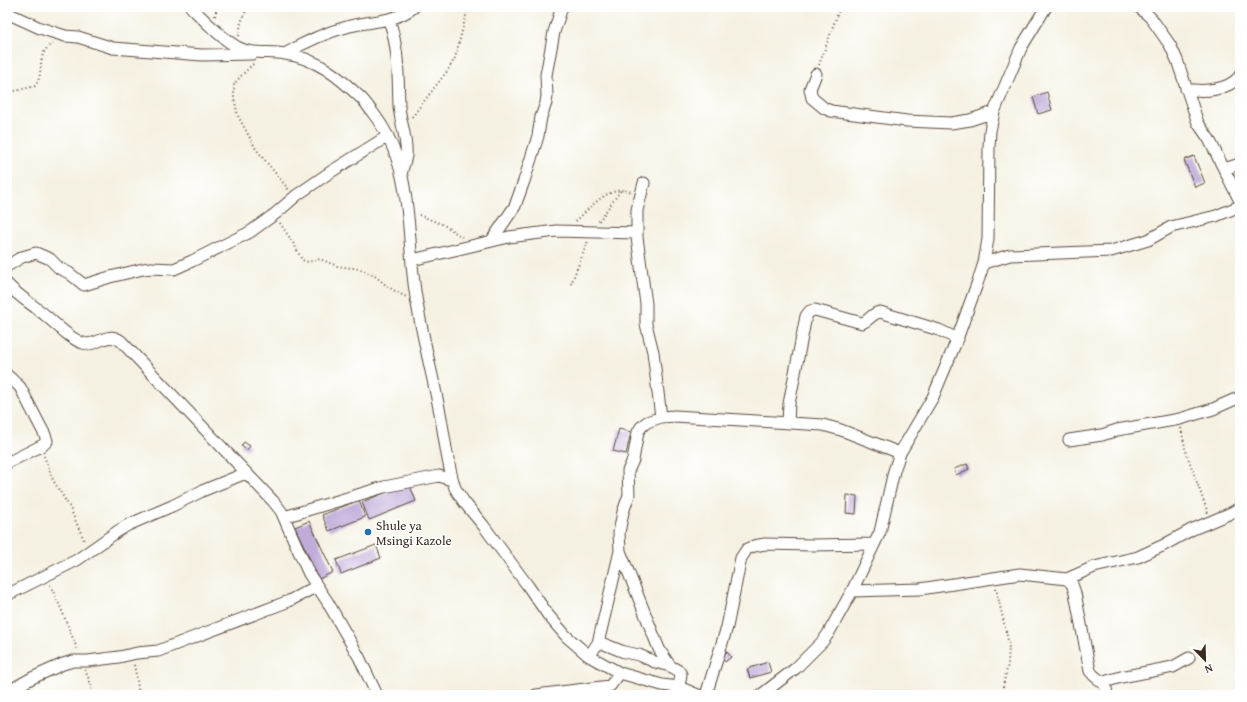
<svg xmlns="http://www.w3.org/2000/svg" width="1247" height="702" viewBox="0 0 1247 702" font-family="'Gentium Book Plus',serif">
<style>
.building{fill:#bfacd9}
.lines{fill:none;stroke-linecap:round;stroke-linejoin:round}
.minor-casing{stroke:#57483b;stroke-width:13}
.path{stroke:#57483b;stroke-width:2;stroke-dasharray:1 3;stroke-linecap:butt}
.minor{stroke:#fff;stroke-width:11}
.poi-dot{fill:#1f6fb2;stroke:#fff;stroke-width:1.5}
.labels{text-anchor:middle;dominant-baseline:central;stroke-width:3;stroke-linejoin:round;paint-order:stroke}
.poi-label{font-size:13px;fill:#3b2a1e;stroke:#fff;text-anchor:start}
</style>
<rect width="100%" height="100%" fill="#fff"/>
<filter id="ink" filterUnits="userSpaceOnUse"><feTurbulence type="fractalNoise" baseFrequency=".025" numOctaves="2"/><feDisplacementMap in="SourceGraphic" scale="8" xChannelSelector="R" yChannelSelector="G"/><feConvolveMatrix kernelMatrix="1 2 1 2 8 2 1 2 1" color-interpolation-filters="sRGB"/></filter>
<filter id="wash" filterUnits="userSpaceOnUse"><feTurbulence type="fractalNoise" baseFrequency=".012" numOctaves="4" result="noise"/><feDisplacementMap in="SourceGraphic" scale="16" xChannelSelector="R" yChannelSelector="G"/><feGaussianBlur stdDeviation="0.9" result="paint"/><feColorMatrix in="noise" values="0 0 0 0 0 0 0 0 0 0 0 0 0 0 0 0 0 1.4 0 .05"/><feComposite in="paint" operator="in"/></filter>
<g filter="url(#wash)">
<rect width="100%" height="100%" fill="#f5f1e2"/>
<g id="blocks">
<!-- building -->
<path class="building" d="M1047,92L1052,110L1038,114L1033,97Z
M1194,156L1205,183L1195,187L1184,160Z
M619,429L631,432L626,454L613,451Z
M244,442L250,446L247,450L241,446Z
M967,464L969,469L956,475L954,469Z
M409,483L416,501L369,520L362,502Z
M847,495L857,496L856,514L846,513Z
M359,500L365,517L329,531L322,515Z
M309,521L333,572L319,579L295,527Z
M376,545L381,558L341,574L336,560Z
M727,652L731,657L725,662L721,656Z
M768,662L771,672L750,678L747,669Z"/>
</g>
</g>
<g filter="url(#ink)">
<use href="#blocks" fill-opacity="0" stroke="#57483b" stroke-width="1"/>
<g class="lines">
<defs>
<path id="minor" d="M191,7C205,21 220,37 237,47C252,55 269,51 285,54C316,58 338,76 360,97C365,101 369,108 373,113C414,166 406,229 415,291C421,332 432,372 440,413C445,438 447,464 455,488L464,502L483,525L528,586L548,615L566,636L589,656L620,673L662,685L679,687L698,695
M1139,7L1151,18L1170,45L1177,60L1198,123L1209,139L1240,201
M7,13L40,28L65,36L78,37L113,48L202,55L252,54
M389,20C399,48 398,77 399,106C400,122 408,140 406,156C405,161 403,166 402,171
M285,54C306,41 327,32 350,26C375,20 393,23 414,7
M816,74L810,89L812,98L824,108L831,111L907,121L951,123L970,120L994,112
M1186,89C1204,92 1227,91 1240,76
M1224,169L1240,164
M644,183L637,210V237L646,304V324L653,352L661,417
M492,240L515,206L524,181L538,136L541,117L546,103L547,96L546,75L554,32L562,7
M412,260L509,237L556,231L637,233
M984,263L1010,255L1111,251L1148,240L1171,227L1216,216L1240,206
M7,266L22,257L36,253L50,259L59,268L69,273L84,285L110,277L143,269L152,268L174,269L192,261L250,232L275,214L297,195L329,173L388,136
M7,284C18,296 33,305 45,315C56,324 70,339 83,343C97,348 106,330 121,341L273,501L281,511L309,574L327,601L359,657L377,695
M7,375L20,387L45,435L47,441L43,445L7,463
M788,422L789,404L806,316L810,311L815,310L862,323C869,321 872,313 880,312L939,330L958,339
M1069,440L1102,435L1117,430L1180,419L1213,409L1240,397
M284,517L384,487L439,476L452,480
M620,551L659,649L670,666
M1067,579L1072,584L1075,593L1090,671C1098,683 1106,678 1107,695
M852,591L920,589L1020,574L1067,579L1094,567L1138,557L1162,546L1191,530L1231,513L1240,508
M7,595L77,560L118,531L128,525L172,506L202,491L246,473
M598,643L604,644L624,652L639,655L655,662L670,666L679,671L681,674L679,687
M589,656L598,643L620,551L619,533L623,512L629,495L628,471L633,460L638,432L641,427L647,422L661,417L675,416L823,425L841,430L900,453
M1104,682L1121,677L1173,667L1189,658
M7,692L32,678L63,664L73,661H88L119,657L137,653L158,651L289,601L317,586
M536,695L610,686L620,673
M706,695L727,627L741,558L747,549L754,546L765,544L812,545L874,544
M761,695L796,668L823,641L828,634L852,591L880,532L894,471L900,453L933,397L956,342L977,284L984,263L988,239L989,147L990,131L994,112L1021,48L1046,7"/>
</defs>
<!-- minor casing -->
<use href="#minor" class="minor-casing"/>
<!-- path -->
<path class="path" d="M215,16L217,7
M239,36L241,22L248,7
M253,64L241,76L234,84V98L238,116L256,149L289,190
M819,65L840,7
M7,93L35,86C46,72 34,53 54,43
M412,117L448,70L455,58L467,12L469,7
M419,215L444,225L462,237
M576,221C591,207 609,184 632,192
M599,221L621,190
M280,223L295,246L302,260L308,262L320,259L337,266L360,269L375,276L388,287L406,297
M571,284L588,241
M1181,428L1186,452L1208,513
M44,456L53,480L69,506L85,542
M50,585L60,606L78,651
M996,588L1009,645L1008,664L1001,695
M134,665L137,680L139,695
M85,670L92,687L90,692L91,695"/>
<!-- minor -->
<use href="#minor" class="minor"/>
</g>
</g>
<!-- markers -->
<circle class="poi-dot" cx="368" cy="532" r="4"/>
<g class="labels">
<!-- poi labels -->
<g class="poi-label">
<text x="376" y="525">Shule ya<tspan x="376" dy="15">Msingi Kazole</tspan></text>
</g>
</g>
<!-- margin -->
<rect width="1247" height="702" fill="none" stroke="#fff" stroke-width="24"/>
<!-- north arrow -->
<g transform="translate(1205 660) rotate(157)" stroke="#ffffff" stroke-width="3" paint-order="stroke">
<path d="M0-3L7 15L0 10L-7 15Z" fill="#3b2a1e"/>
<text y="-6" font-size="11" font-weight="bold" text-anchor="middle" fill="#3b2a1e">N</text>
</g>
</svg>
